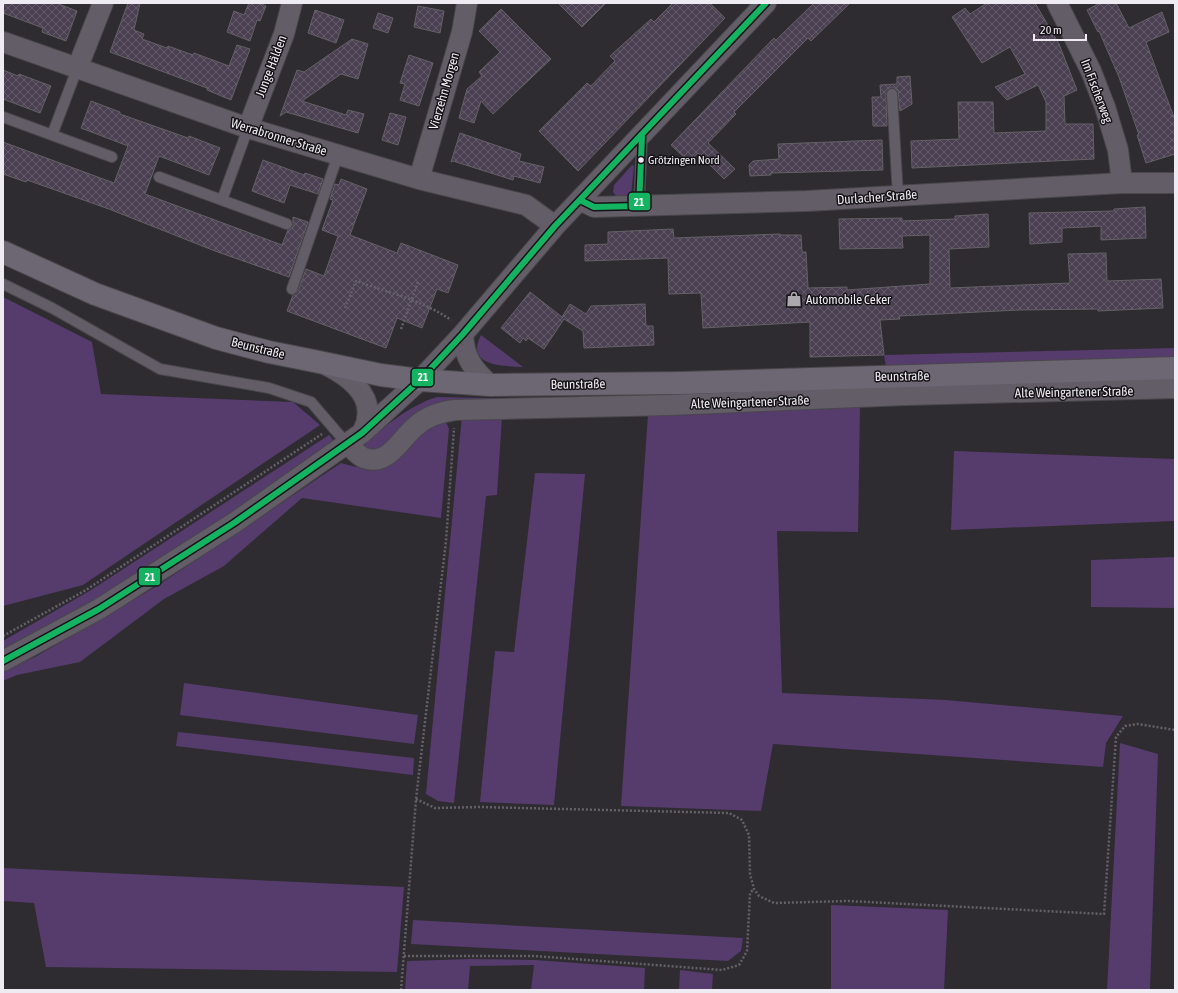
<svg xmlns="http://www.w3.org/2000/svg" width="1178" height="993" viewBox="0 0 1178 993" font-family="'Asap Condensed',sans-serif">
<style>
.green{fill:#563b6d}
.building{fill:url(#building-cross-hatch);stroke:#646166}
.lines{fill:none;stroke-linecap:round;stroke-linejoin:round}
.service-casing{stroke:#49474b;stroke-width:12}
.minor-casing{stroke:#49474b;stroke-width:22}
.primary-casing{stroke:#49474b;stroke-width:24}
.path{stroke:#656169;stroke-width:2.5;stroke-dasharray:2 2;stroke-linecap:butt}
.service{stroke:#635d68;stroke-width:10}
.minor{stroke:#635d68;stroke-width:20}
.primary{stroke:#6d6673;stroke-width:22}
.bus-1-casing{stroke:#151317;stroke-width:9}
.bus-1{stroke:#13b361;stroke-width:6}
.bus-dot{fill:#eeebf2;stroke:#151317;stroke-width:1.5}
.labels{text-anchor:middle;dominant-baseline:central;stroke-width:3;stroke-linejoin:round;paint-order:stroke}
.bus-label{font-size:12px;fill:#eeebf2;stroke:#151317;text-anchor:start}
.street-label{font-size:13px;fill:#eeebf2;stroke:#151317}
.poi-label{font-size:13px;fill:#eeebf2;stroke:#151317;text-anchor:start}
.line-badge{stroke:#151317;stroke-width:1.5}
.badge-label{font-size:11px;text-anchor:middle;font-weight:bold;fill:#fff}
</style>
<defs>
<pattern id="building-cross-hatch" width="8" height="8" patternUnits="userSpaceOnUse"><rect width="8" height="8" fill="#4a4052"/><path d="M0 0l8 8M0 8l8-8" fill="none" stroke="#645c6b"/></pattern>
</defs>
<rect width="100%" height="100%" fill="#2e2b31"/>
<!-- green -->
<path class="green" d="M632,165L634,166L631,196L617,197L613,192L614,185Z
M3,297L92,342L101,394L293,402L320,425L83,585L3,606Z
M481,335L523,367C502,366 465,366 481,335Z
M1175,348V357L886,367L884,355Z
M437,397L537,399L451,405L392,446L367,452L362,445C386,426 408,406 437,397Z
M860,404L858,532L777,531L782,693L946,700L1123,716L1106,743L1103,767L773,744L761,811L621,806L648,414Z
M462,415L502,417L497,495L486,496L454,803L438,801L426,794Z
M445,419L449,429L441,518L302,498L224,566L164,599L80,662L17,675L3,681V671L37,656L157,586L341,463L356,467H383L418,433Z
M329,435L332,438L334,446L216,527L97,600L3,653V641L91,590Z
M954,451L1175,459V521L951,530Z
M535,473L585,474L554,805L480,802L495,651L514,652Z
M1175,557V608L1091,607V560Z
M184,683L418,715L414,744L180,715Z
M178,732L414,758L413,775L176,746Z
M1120,743L1158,754L1150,990H1107Z
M3,868L404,887L397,972L46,967L34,903L3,901Z
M831,905L948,910L944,990H831Z
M413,920L743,938L741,951L728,961L411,944Z
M470,959L535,960L645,968L644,990H531L534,965L470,966L468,990H405L407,961Z
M680,970L713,974L712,990H679Z"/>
<!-- building -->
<path class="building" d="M3,3H56L77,11L66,41L42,32L43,28L3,13Z
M128,3H140L134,30L144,34L142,39L167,48L168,46L193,55L194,53L229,66L237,45L250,49L231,100L207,90V88L110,52Z
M249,3H259L266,6L260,21L257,20L250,41L227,32L234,11L244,15Z
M558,3H606L582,27Z
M673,3H710L725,18L578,171L539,131L587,83L591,86L615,61L610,56L651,19L654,22Z
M814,3H850L811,41L808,38L734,112L736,114L708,143L735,169L724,179L698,153L689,162L671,145L774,38L776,40Z
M987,3H1035L1059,44L1077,90L1064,96L1065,124H1093L1094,159L912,168L911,141L959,139L958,102H993L994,133L1046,131V102L1038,85L1007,100L995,87L1025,74L1010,47L982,63L952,17L965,8L970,14Z
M1100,3H1116L1129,28L1162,12L1169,32L1146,42L1175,120V154L1146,163L1137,135H1139L1119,77L1099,31L1098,32L1087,10Z
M418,6L444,11L440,33L414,27Z
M501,9L551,59L493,114L481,101L474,123L459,118L467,89L482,76L479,72L500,52L479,31Z
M315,10L344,20L336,43L308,33Z
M378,13L393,18L388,33L373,28Z
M352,39L368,44L358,79L341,74L302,101L346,115L348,110L364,114L358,133L286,112L280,116L297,70L304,72Z
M409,55L433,63L419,106L400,100L405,84L400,83Z
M3,70L18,76L19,74L51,86L40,113L3,99Z
M910,76L912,104L900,111L898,91L895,88H889L886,94L887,126H873L872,97H881L880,85L897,84V77Z
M91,101L120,112V114L188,138L189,136L220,148L209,175L159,156L145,194L282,245L288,230L293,227V217L308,222L289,277L215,251L109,209L27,180L26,182L3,174V142L114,183L128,146L81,128Z
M390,113L406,117L398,145L382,140Z
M460,133L521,154L519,161L544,167L540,183L514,176L513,180L453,161L451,162Z
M882,140L883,170L771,173V175L750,176L749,165L753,161L779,159L778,144Z
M263,160L304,175L305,173L323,179L318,194L290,185L284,203L252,191Z
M341,179L367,189L350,235L397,253L401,243L458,265L448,293L437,289L422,328L397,318L386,348L287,311L293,295L298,291L306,269L324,276L338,236L322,230L333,200L330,199L335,184L339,185Z
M1145,207L1146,238L1101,240V226L1086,227L1062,228V242L1030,244L1029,213L1114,211V209Z
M988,214L989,247L949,249L950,288L1070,283L1068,254L1106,253L1107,281L1161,279L1163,308L1098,311V309L1019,310L899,316L900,319L880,320L884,355L810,357V322L703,328L701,293L669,294L668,258L585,261V245L608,244V232L673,229L674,238L780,234V235H801L802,252H806L808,288L847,287V290L930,284V235L902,236L903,248L840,249L839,219L902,218V221L955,219V216Z
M530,292L562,317L570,304L586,314L591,306L645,304L646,326H653L654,345L584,348L583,331L564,319L544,349L528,338L526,341L523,338L520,343L501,328Z"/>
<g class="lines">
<defs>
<path id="service" d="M892,94L898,196
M3,117L112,157
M52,135L77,69
M159,177L287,224
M222,200L248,128
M639,206L642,137
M3,284L52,308L160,369L269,388L311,402L348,445
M292,289L338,155"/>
<path id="minor" d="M1057,3L1091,71L1105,107L1118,150L1122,183
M3,42L248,128L419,179L526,205L555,226
M77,69L103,3
M248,128L284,34L292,3
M419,179L462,32L467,3
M580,200L594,207L807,201L1122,183H1175
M463,334C464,358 473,369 490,385
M328,366C346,375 372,393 367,418C367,423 364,428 362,433
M348,445C352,448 357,454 362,457C387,469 400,439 416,426C427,416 440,412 455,410L670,405L906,395L1175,388
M3,661L99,609L234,523L362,433L420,380L463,334L555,226L766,3"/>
<path id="primary" d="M3,252L95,294L216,338L269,352L319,362L381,375L420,380L490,385L681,383L1175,368"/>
</defs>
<!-- service casing -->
<use href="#service" class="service-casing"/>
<!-- minor casing -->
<use href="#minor" class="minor-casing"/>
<!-- primary casing -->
<use href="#primary" class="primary-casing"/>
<!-- path -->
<path class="path" d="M345,308L356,281C387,292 424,301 451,320
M401,329L418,282
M3,636L86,590L322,434
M416,799L435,808L480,807L729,813L742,820L749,835L750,874L754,889L759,896L774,903L848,901L1104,914L1116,737L1125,726L1138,724L1175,730
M404,956H534L722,970L739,965L747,951L750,893L754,889
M401,990L416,799L446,541L454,428"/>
<!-- service -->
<use href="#service" class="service"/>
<!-- minor -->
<use href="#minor" class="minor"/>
<!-- primary -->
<use href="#primary" class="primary"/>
<defs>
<path id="bus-1" d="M580,200L594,207L639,206L642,137
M3,661L99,609L234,523L362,433L420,380L463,334L555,226L766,3"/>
</defs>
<!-- bus-1 casing -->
<use href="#bus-1" class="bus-1-casing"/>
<!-- bus-1 -->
<use href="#bus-1" class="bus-1"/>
</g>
<!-- icons -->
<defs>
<symbol id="shop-bare" viewBox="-9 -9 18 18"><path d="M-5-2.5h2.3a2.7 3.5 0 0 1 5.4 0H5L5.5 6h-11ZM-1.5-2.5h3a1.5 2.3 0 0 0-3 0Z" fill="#aba8ae" stroke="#151317" stroke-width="2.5" paint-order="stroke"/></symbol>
</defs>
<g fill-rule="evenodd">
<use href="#shop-bare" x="783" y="288" width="22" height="22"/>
</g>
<!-- markers -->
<circle class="bus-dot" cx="641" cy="160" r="3.5"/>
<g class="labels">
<!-- bus labels -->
<g class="bus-label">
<text x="648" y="160">Grötzingen Nord</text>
</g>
<!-- street labels -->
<g class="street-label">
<text transform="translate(271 66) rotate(-69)">Junge Hälden</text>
<text transform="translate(444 91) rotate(-74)">Vierzehn Morgen</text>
<text transform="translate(1097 91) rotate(69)">Im Fischerweg</text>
<text transform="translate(279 137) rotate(17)">Werrabronner Straße</text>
<text transform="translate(877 197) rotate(-4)">Durlacher Straße</text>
<text transform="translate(258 348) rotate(14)">Beunstraße</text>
<text transform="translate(902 376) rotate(-1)">Beunstraße</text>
<text transform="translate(578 384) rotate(-1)">Beunstraße</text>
<text transform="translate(1074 392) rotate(-1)">Alte Weingartener Straße</text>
<text transform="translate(750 402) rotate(-2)">Alte Weingartener Straße</text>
</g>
<!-- poi labels -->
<g class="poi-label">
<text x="806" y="299">Automobile Ceker</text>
</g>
</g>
<g class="line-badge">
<rect x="628" y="192" width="23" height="19" rx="4" fill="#13b361"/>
<rect x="411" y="368" width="23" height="19" rx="4" fill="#13b361"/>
<rect x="138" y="567" width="23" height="19" rx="4" fill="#13b361"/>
</g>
<g class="badge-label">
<text x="639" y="206">21</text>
<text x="423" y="381">21</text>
<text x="150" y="581">21</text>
</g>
<!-- border -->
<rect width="1178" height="993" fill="none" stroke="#eeebf2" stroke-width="8"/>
<!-- scale -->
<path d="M1034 34v6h52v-6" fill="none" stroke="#eeebf2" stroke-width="2"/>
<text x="1040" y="34" font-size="12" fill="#eeebf2" stroke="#151317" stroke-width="3" paint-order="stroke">20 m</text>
</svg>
